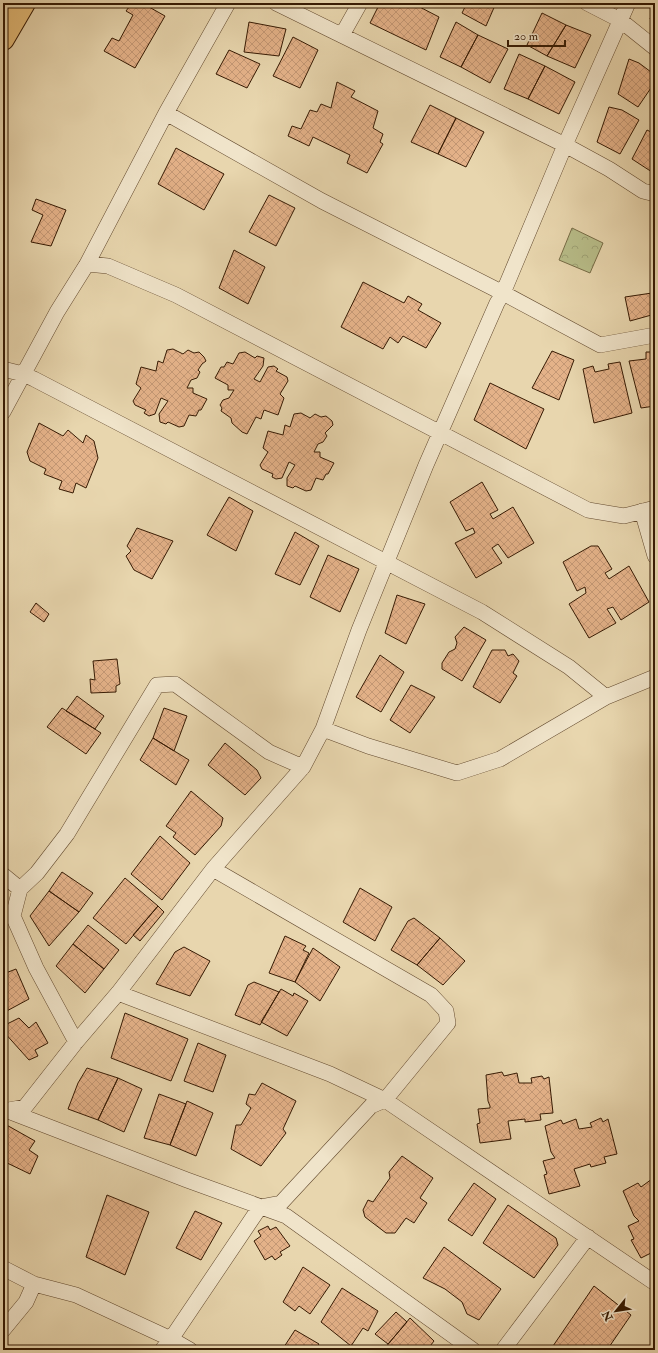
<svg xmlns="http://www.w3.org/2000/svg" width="658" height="1353" viewBox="0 0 658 1353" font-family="'IM FELL Double Pica',serif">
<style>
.park{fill:url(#park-crowns);stroke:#776c46}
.building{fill:url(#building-cross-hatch);stroke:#361a03}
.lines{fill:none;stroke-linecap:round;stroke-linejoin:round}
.street-casing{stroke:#62492e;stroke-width:16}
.highway-casing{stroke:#361a03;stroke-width:24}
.street{stroke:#f0e4ca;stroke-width:15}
.highway{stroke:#e4bb77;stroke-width:22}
</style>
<defs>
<pattern id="park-crowns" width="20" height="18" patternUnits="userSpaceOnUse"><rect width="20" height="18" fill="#b8bd89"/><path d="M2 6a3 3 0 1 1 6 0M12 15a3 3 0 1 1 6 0" fill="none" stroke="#9fa275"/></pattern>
<pattern id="building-cross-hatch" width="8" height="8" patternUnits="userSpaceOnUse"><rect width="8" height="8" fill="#e4b289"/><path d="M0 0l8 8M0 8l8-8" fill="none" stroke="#c49875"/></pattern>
</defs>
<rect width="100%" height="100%" fill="#e8d6ae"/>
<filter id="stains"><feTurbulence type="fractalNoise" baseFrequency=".005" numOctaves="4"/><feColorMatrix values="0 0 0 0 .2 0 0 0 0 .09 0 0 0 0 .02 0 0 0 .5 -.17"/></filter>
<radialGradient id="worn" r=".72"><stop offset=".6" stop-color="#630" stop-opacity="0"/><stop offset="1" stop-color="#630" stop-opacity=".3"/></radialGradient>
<!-- park -->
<path class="park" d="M572,228L603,243L590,273L559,260Z"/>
<!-- building -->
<path class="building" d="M132,3H142L165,16L135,68L104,51L112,38L119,41L133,15L126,11Z
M380,3H412L439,17L426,50L370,23Z
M467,3H496L486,26L462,13Z
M655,6V22L650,19Z
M542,13L566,25L547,56L527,45Z
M249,22L286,29L279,56L244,52Z
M456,22L478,35L461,67L440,57Z
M566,25L591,35L575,68L547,56Z
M478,35L508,49L490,83L461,67Z
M293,37L318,50L300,88L273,76Z
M229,50L260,64L247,88L216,74Z
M519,54L545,66L528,99L504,89Z
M629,59L639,63L655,75V82L638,107L618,94Z
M545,66L575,82L559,114L528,99Z
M337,82L355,91L351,97L378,111L373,128L383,134L380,142L383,144L367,173L347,163L350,155L313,137L309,146L288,136L292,126L301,129L310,110L317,112L321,104L331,108Z
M430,105L456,118L438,154L411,142Z
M609,107L622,110L639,120L620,154L597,142Z
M456,118L484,132L466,167L438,154Z
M647,130L655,134V174L632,159Z
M176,148L224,174L204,210L158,184Z
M269,195L295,208L276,246L249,232Z
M36,199L66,210L51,246L31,242L43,215L32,210Z
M234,250L265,267L248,304L219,288Z
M363,282L404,303L408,296L422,304L418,310L441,323L426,348L403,336L398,343L390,337L383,349L341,327Z
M652,293L655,304V314L630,321L625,297Z
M173,349L183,354L188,350L194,353L199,352L204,357L206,361L202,364L198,370L200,372L197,378L191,380L187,388H193V393L207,399L201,410H199L196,416L189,415L184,426L179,427L168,422L166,424L160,422L159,414L168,401L161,398L155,414L149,416L144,413L146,410L135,405L133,401L141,388L136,384L141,367L156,371L158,361L163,363L167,350Z
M552,351L574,360L559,400L532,388Z
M245,352L255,358L257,356L264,358L263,366L254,379L260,382L268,367L274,366L278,369L276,371L287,377L288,381L280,394L284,398L278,415L264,410L261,419L256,417L247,434L242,432L232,423L231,418L221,411L222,408L220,405L223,400L229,398L234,390H228V385L215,378L221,367H224L227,362L233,364L239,353Z
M646,352H655V406L641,408L629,361L646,359Z
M620,362L632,413L594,423L583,369L593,366L595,372L609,369L608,364Z
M490,383L544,409L526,449L474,420Z
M301,413L310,418L315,414L321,417L326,416L332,421L333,425L325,433L327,436L323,442L318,444L314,452H320V457L334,463L328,474H326L323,480L316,478L311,490L306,491L295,486L293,488L287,486V478L295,465L289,462L282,478L276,479L272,477L273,474L262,469L260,465L268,452L263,448L268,431L283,435L285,425L290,427L294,414Z
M39,423L63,436L68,430L83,443L86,435L94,441L98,458L86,488L76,483L73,493L59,489L62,481L44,474L46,469L30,461L27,452Z
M482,482L498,510L490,514L493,519L513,507L534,543L508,558L498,544L492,548L502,563L476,578L455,543L475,533L473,528L466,531L450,502Z
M229,497L253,511L236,551L207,535Z
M137,528L173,541L152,579L134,570L126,556L131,551L127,546Z
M295,532L319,546L300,585L275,574Z
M591,546H598L612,569L605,573L609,579L629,566L649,602L621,620L613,607L607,609L616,623L589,638L569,604L586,593L585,587L577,591L563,562Z
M328,555L359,569L340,612L310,597Z
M397,595L425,604L406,644L385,633Z
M36,603L49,614L44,622L30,612Z
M464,627L486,640L462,681L442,669V663L449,652L455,649L457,643L455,637Z
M492,650H505L508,656L513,654L519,661L513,673L517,676L500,703L473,687Z
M380,655L404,672L381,712L356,697Z
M117,659L120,684L116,686V692L91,693L90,679L95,680L93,661Z
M411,685L435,697L410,733L390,720Z
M77,696L104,716L95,729L66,711Z
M62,708L101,733L86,754L47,727Z
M164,708L187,716L174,751L153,738Z
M153,738L189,760L176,785L140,760Z
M225,743L257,770L261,778L245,795L208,765Z
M191,791L223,818L221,826L195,855L173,837L176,833L166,826Z
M160,836L190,863L162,900L131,874Z
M62,872L93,893L79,912L49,891Z
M125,878L158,906L126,944L93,918Z
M360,888L392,907L375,941L343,922Z
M49,891L79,912L49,946L30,916Z
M158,906L164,912L140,941L133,935Z
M414,918L440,938L417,965L391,950L408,921Z
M88,925L119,950L104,969L73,944Z
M285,936L306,946L303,950L309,953L295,982L269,973Z
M440,938L465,961L443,985L417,965Z
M73,944L104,969L85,993L56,966Z
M184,947L210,961L190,996L156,984L175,952Z
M313,948L340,967L320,1001L295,982Z
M16,969L29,999L3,1013V974Z
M254,982L279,992L260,1025L235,1015L248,985Z
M281,989L293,996L294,993L308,1001L287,1036L261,1022Z
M125,1013L188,1039L171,1081L111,1058Z
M19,1018L29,1028L36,1022L48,1043L35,1050L38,1056L29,1060L3,1031V1026Z
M198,1043L226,1055L213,1092L184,1081Z
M87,1068L118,1078L98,1120L68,1109L78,1083Z
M502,1072L504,1076L517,1073L519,1083H532L531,1078L542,1076L544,1079L549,1077L553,1113L540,1114L541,1120L525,1122V1119L508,1121L511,1139L480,1143L477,1124L480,1123L478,1109L490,1108V1106L488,1101L486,1075Z
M118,1078L142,1089L124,1132L98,1120Z
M262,1083L296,1101L283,1129L286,1133L261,1166L231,1149L236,1125H241L251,1108L246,1104L249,1094L255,1095Z
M159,1094L186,1104L170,1145L144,1138Z
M187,1101L213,1113L196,1156L170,1145Z
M601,1118L603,1122L608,1119L617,1154L604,1157L606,1163L591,1167L590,1164L574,1169L580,1186L549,1194L544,1175L547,1174L543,1161L555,1158L551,1152L545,1126L561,1120L563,1124L576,1119L579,1129L592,1127L590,1123Z
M3,1123L35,1141L29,1150L38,1156L30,1174L3,1161Z
M402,1156L433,1178L420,1198L427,1203L414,1223L406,1218L395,1233H386L365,1217L363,1210L368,1200L373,1202L390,1178L389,1172Z
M652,1179L655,1184V1251L641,1258L631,1240L634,1239L628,1226L639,1221L634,1216L623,1191L638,1183L641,1187Z
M474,1183L496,1199L472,1236L448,1220Z
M107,1195L149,1212L125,1275L86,1257Z
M508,1205L556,1238L558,1245L534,1278L483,1243Z
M195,1211L222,1223L201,1260L176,1248Z
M268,1226L270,1230L276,1227L290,1246L280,1252L282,1255L275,1260L272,1256L265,1260L254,1241L261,1236L258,1231Z
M444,1247L501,1289L479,1320L467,1314L462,1302L445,1289L423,1278Z
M303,1267L330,1285L310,1314L299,1306L295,1311L283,1302Z
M594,1286L631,1315L607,1350H558L553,1346Z
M342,1288L378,1311L368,1331L363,1328L351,1346L321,1322Z
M396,1312L407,1322L388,1344L375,1334Z
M410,1318L434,1341L427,1350H388L385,1348Z
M295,1330L319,1344L315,1350H282Z"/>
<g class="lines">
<defs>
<path id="street" d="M276,3L565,145L609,169L643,191L655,194
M587,3L620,20L655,48
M342,35L360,3
M166,113L322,201L503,293L600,345L655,335
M87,264L108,266L176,295L588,510L624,516L655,508
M3,369L23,374L34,379L482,612L569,667L606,697
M3,412L57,312L87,264L166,113L228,3
M642,511L655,556
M323,729L368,746L457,773L500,759L606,697L655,677
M3,875L20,889
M118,993L330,1074L385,1100L655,1283
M76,1042L36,968L13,916L20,889L37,873L67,834L157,685L175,684L269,752L303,767
M3,1111L25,1107L76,1042L118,993L213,869L303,767L323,729L359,630L426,465L497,303L503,293L565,145L628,3
M8,1111L187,1180L286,1216L473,1350
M3,1268L34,1284L76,1295L171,1339L190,1350
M3,1330L26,1302L34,1284
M162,1350L171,1339L260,1207L281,1203L371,1106L385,1100L448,1023L446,1011L431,995L213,869
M503,1350L588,1237"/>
<path id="highway" d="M3,39L24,3"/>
</defs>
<!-- street casing -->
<use href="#street" class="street-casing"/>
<!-- highway casing -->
<use href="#highway" class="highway-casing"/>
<!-- street -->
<use href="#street" class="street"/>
<!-- highway -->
<use href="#highway" class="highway"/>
</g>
<!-- margin -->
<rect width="658" height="1353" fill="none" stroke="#e8d6ae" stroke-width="16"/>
<rect x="4" y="4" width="650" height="1345" fill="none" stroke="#361a03" stroke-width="2"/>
<rect x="8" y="8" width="642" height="1337" fill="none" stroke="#361a03"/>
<!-- north arrow -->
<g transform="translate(616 1311) rotate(240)" stroke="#f0e4ca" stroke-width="3" paint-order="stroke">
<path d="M0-3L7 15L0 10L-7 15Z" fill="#361a03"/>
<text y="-6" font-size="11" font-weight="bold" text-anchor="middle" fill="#361a03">N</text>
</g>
<!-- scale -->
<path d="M508 40v6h57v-6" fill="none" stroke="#361a03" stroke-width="2"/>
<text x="514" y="40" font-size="12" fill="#361a03" stroke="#f0e4ca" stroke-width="3" paint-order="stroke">20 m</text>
<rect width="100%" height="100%" filter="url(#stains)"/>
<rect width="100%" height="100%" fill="url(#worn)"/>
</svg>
